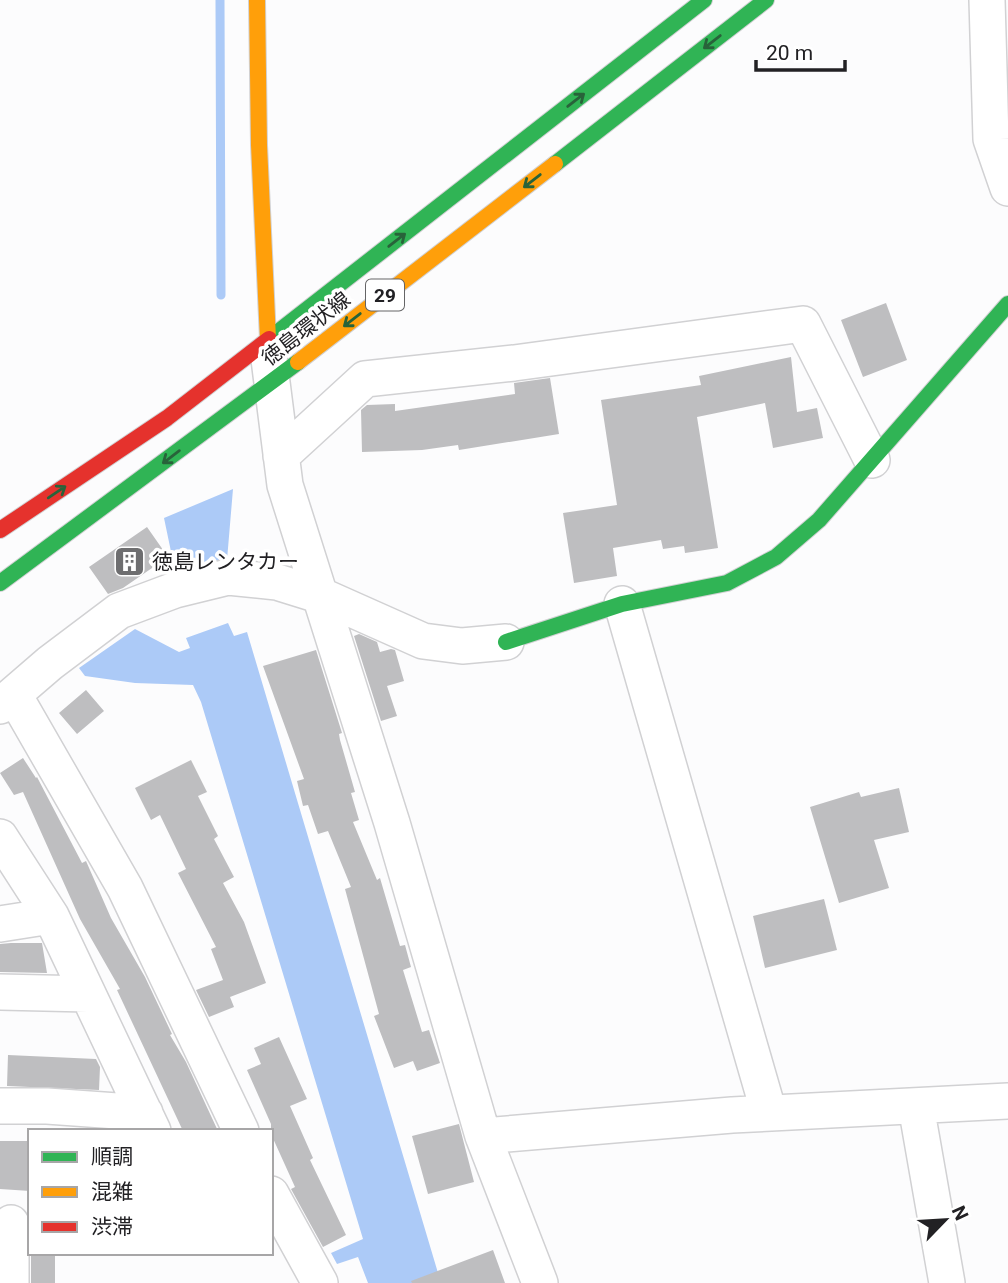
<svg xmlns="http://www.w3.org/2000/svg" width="1008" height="1283" viewBox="0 0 1008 1283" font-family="Roboto,'Noto Sans JP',sans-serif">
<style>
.water{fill:#accaf7}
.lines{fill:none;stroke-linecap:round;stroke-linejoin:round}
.stream{stroke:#accaf7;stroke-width:9}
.building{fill:#bebec0}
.street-casing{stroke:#d1d1d3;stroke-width:38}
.fast-casing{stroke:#d1d1d3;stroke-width:18}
.slow-casing{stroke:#d1d1d3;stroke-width:18}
.jam-casing{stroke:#d1d1d3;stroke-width:18}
.street{stroke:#fff;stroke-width:35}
.fast{stroke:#30b455;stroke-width:16}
.slow{stroke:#ff9f0a;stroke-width:16}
.jam{stroke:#e5322d;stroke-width:16}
.oneway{stroke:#28633a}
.labels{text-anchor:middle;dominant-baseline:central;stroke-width:7;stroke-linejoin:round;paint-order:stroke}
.shield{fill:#fff;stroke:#646466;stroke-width:2}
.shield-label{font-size:19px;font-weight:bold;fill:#222124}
.street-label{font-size:21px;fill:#222124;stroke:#fff}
.poi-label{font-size:21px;fill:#222124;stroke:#fff;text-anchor:start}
</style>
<rect width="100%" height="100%" fill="#fcfcfd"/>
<!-- water -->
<path class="water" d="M233,489L227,560L182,570L174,566L164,518Z
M228,623L234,636L247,632L441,1283H368L358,1257L337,1264L331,1253L363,1239L201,702L193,685L135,683L85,676L79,668L135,629L179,652L190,648L186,638Z"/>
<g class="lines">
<!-- stream -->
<path class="stream" d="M220,0L221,295"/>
</g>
<!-- building -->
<path class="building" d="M886,303L907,360L863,377L841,320Z
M791,357L797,412L817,408L823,438L773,448L765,403L697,417L718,548L685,553L684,546L663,549L661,540L613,548L617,576L574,583L563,513L617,505L601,400L701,385L699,376Z
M550,378L559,434L459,450L458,445L422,450L362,452L361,410L367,405L395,404V411L515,394L514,383Z
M147,527L168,557L123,588L108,594L89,567Z
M359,634L377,642L380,652L391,649L395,650L404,681L387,686L397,716L381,721L354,636Z
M316,650L342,733L339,734L340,740L355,792L351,793L359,820L353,822L377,880L380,878L400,946L405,945L411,967L403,970L422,1032L429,1030L440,1063L417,1071L413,1061L394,1068L374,1016L379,1014L345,889L351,887L328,831L318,834L308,805L303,806L297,781L304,779L263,666Z
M86,690L104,711L77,734L59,713Z
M23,758L36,778L37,777L82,863L86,861L111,918L145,977L172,1034L170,1035L186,1062L218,1131H183L117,990L120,989L80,919L23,792L14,795L0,773Z
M191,760L207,792L198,796L218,836L214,839L234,877L223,883L244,922L266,983L230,997L234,1007L209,1017L196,990L223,980L211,949L216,947L178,873L186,869L160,815L151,820L135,788Z
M899,788L909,832L874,840L889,888L839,903L810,807L859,792L861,797Z
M824,899L837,950L765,968L753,916Z
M11,943H42L47,973L0,972V944Z
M279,1037L307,1099L290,1106L313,1158L310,1160L346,1235L323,1247L291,1189L295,1187L271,1134V1124L247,1070L261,1064L254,1048Z
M8,1055L96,1059L100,1067L99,1090L7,1086Z
M459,1124L474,1182L428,1194L412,1136Z
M0,1141H30V1191L0,1189Z
M493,1250L505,1283H412L411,1281Z
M31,1253H55V1283H31Z"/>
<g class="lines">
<defs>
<path id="street" d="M987,0L991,139L1008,188
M269,359L285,485L392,823L483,1136L732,1115L1008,1101
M281,456L365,379L514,363L803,324L872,460
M622,604L769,1113
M14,695L125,888L241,1131
M0,706L50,663L119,611L175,590L228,577L277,582L322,596L423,641L462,646L506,642
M0,837L51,916L153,1131
M0,924L51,916
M0,992L88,994
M0,1106H47L145,1113
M916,1106L947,1283
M483,1136L540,1283
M271,1194L320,1283
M11,1283V1223"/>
<path id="fast" d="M555,164L766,0
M269,339L704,0
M0,583L298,362
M506,642L622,604L727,583L776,557L819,520L1008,304"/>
<path id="slow" d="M257,0L259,145L268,339
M298,362L555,164"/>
<path id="jam" d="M0,530L167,418L269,339"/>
</defs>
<!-- street casing -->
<use href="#street" class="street-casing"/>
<!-- fast casing -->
<use href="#fast" class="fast-casing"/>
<!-- slow casing -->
<use href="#slow" class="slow-casing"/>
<!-- jam casing -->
<use href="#jam" class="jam-casing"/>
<!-- street -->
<use href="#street" class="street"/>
<!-- fast -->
<use href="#fast" class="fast"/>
<!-- slow -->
<use href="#slow" class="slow"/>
<!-- jam -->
<use href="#jam" class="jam"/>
</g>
<!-- one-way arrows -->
<defs><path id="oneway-shaft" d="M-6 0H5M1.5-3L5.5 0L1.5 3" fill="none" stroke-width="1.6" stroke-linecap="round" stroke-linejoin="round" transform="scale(1.75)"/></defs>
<g class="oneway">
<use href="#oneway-shaft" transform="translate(712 42) rotate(142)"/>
<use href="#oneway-shaft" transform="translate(576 100) rotate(-38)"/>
<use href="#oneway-shaft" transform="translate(532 181) rotate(142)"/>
<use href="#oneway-shaft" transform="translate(397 240) rotate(-38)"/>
<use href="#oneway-shaft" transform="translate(352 320) rotate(142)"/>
<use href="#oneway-shaft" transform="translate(171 457) rotate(143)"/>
<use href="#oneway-shaft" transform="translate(57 492) rotate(-34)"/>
</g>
<!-- icons -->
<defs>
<symbol id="building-square" viewBox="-11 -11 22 22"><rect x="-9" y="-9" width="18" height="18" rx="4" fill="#6e6e70" stroke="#fff"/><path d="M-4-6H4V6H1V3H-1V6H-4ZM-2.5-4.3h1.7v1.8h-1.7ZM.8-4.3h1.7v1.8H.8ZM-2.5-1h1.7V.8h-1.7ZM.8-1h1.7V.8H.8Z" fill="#fff"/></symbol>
</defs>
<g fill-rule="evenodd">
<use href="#building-square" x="112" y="544" width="35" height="35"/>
</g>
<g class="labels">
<!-- shield labels -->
<rect class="shield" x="366" y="279.5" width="38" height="31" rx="5"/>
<g class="shield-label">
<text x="385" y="295">29</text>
</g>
<!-- street labels -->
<g class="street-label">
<text transform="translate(306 329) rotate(-38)">徳島環状線</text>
</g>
<!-- poi labels -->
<g class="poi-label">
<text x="152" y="562">徳島レンタカー</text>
</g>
</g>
<!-- legend -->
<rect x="28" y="1129" width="245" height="126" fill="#ffffff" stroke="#a7a6a7" stroke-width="2"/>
<rect x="42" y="1152" width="35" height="10" fill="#30b455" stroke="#a7a6a7" stroke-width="2"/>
<text x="91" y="1164" font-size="21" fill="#222124">順調</text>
<rect x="42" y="1187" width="35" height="10" fill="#ff9f0a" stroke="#a7a6a7" stroke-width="2"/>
<text x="91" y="1199" font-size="21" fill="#222124">混雑</text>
<rect x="42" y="1222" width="35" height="10" fill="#e5322d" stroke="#a7a6a7" stroke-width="2"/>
<text x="91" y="1234" font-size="21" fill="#222124">渋滞</text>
<!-- north arrow -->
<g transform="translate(945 1220) rotate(65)" stroke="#ffffff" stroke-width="5" paint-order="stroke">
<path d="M0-5L12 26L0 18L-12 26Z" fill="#222124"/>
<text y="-10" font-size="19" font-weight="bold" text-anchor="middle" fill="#222124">N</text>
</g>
<!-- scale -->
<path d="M756 60v10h89v-10" fill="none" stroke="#222124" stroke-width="3.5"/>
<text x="766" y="60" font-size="21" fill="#222124" stroke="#ffffff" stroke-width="5" paint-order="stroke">20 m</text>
</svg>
